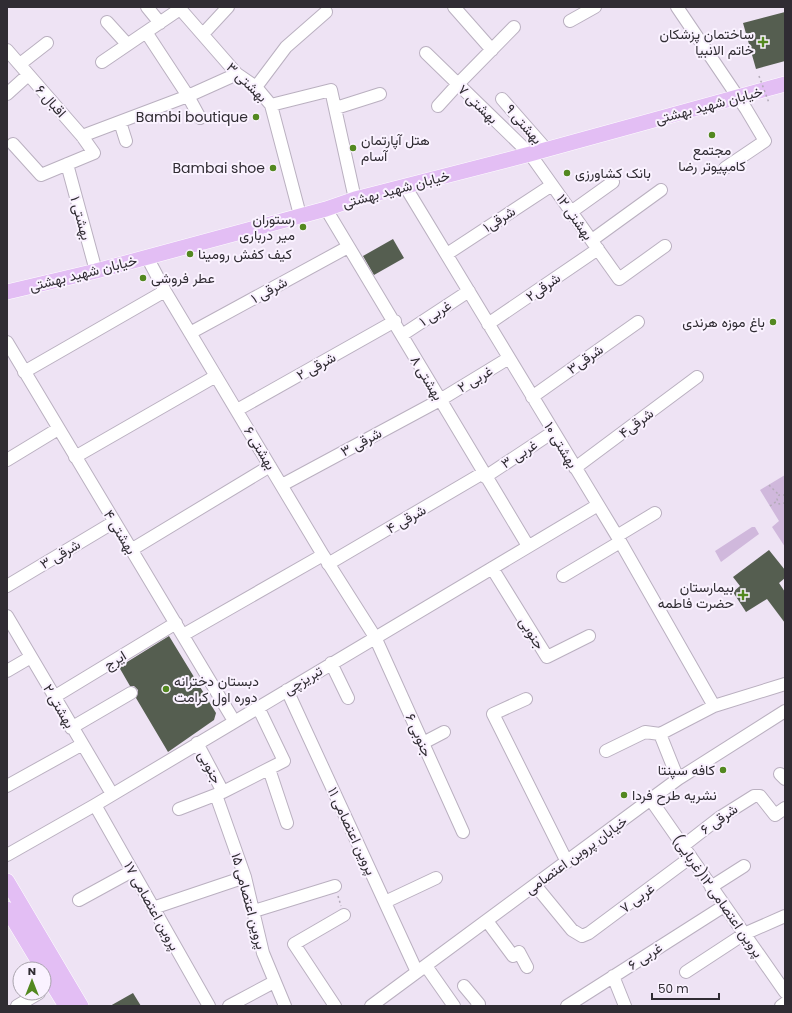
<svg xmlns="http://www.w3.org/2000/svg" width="792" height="1013" viewBox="0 0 792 1013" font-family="Poppins,Vazirmatn,sans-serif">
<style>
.green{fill:#d0b8dc}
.building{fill:#555e50}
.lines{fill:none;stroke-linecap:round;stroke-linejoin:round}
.minor-casing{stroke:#bab0c0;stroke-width:14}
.major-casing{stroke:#fff;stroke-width:16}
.path{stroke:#b4abb9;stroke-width:1.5;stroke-dasharray:2 3;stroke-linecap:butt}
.minor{stroke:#fff;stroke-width:12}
.major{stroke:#e3bef4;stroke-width:15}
.path-bridge{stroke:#b4abb9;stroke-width:1.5;stroke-dasharray:2 3;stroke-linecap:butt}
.poi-dot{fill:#538820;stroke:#faf2ff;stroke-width:1.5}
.labels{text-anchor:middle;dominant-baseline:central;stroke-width:4;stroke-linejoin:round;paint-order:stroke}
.poi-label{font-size:14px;fill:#302c33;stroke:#faf2ff;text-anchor:end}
.street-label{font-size:14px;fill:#302c33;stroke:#faf2ff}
</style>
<rect width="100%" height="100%" fill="#eee3f4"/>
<!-- green -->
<path class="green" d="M785,475V547L772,527L779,521L760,490Z
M752,527H755L759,534L721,562L715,551Z"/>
<!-- building -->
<path class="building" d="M785,12V61L756,69L743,23Z
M393,239L404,258L374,275L363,256Z
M769,550L785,570V578L779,583L785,592V623L767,599L746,612L733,592L740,586L733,577Z
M169,636L216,713L214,720L168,752L136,698L138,690L134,686H130L119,667Z
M133,993L141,1006H110Z"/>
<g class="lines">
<defs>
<path id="minor" d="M147,7L160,23
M454,7L492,50
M677,7L746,109L765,141L725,168
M570,21L595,7
M107,22L127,44
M146,32L188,96L200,118
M203,34L228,7
M7,50L82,136L94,153L41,175L13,144
M426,53L530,154L619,279L665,246
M102,62L177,11H182L237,74L256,87L271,105L300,215
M20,64L47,43
M256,87L286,47L326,12
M7,94L28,75
M502,99L546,149
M271,105L331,90L355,199
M438,106L458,84L514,27
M336,108L380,94
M120,122L126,141
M82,136L188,96L237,74
M67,164L96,271
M405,186L617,536L714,706
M326,209L528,546
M571,212L613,182
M592,240L661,190
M447,254L552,185
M147,257L165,291L323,555L375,637L463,832
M488,324L598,249
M190,333L348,247
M402,335L469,291
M7,342L234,721
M24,372L165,291
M532,397L638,322
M237,410L395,321
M75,457L216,376
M7,460L58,429
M575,468L697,377
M485,477L553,432
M282,485L440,400L509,358
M617,536L655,513
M131,550L270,466
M328,564L483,473
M492,568L547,657L589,636
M563,576L620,542
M7,586L114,522
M7,616L112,794
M183,635L323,555
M331,663L348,698
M7,671L31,657
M287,690L417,972
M54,697L176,623
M526,699L493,714L567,862
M71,728L131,693
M197,743L223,792
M423,743L444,732
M606,751L645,732L660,734
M269,769L287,823
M780,774L785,779
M678,779L660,734L714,706L785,684
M7,786L81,745
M216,795L245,877L263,953L285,1006
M651,800L785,992
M95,805L209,1006
M179,809L223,792L284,761L258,707
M683,846L719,818L754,796H760L775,815L785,808
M7,855L95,805L598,505
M535,885L572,930L582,936L589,933L691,857
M711,887L744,866
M79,900L132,871
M385,902L436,878
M153,908L245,877
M254,911L335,886
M487,921L513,956L519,952L527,967
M426,966L454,1006
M686,972L744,934L785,916
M613,976L625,1006
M464,986L479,1004L477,1006
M17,1006L39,993
M229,1006L274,982
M335,1006L294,944L344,915
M371,1006L678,779L785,711
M567,1006L724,906
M781,1006L785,1003"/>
<path id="major" d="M7,292L96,271L326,209L355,199L530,154L785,84
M7,881L81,1006
M7,909L43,969
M44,970L66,1006"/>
</defs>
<!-- minor casing -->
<use href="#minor" class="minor-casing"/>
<!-- major casing -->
<use href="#major" class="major-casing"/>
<!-- path -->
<path class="path" d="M769,485L779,495
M785,495H779L777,499L779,504L785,503
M770,506L777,501
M338,896L341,906"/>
<!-- minor -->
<use href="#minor" class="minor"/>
<!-- major -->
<use href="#major" class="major"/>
<!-- path-bridge -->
<path class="path-bridge" d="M759,76L769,103"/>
</g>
<!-- markers -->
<g class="poi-dot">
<path d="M761 36h4v4h4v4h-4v4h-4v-4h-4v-4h4z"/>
<circle cx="256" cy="117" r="4"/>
<circle cx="712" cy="135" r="4"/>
<circle cx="353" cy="148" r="4"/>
<circle cx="273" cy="168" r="4"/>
<circle cx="567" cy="173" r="4"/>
<circle cx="303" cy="227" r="4"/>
<circle cx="190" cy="254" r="4"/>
<circle cx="143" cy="278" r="4"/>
<circle cx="773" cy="322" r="4"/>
<path d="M741 589h4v4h4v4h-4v4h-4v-4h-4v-4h4z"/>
<circle cx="166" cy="689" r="4"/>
<circle cx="723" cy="770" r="4"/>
<circle cx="624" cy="795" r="4"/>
</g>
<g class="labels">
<!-- poi labels -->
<g class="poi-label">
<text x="754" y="34">ساختمان پزشکان<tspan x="754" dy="16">خاتم الانبیا</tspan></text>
<text x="248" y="117">Bambi boutique</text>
<text x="361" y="140" text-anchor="start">هتل آپارتمان<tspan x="361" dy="16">آسام</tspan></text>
<text x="712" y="150" text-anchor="middle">مجتمع<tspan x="712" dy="16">کامپیوتر رضا</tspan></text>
<text x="265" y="168">Bambai shoe</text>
<text x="575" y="173" text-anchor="start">بانک کشاورزی</text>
<text x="295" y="219">رستوران<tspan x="295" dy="16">میر درباری</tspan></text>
<text x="198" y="254" text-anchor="start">کیف کفش رومینا</text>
<text x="151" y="278" text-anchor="start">عطر فروشی</text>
<text x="765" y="322">باغ موزه هرندی</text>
<text x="734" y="587">بیمارستان<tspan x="734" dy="16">حضرت فاطمه</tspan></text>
<text x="174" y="681" text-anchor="start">دبستان دخترانه<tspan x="174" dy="16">دوره اول کرامت</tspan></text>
<text x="715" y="770">کافه سپنتا</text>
<text x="632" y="795" text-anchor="start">نشریه طرح فردا</text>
</g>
<!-- street labels -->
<g class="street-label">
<text transform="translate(247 82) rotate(44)">بهشتی ۳</text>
<text transform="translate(51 101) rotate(48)">اقبال ۶</text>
<text transform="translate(478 104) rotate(44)">بهشتی ۷</text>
<text transform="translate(709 105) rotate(-15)">خیابان شهید بهشتی</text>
<text transform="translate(524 124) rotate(49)">بهشتی ۹</text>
<text transform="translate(396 189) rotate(-15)">خیابان شهید بهشتی</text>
<text transform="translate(575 217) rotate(55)">بهشتی ۱۲</text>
<text transform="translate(81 218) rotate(75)">بهشتی ۱</text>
<text transform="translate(499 219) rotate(-33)">شرقی۱</text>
<text transform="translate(83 273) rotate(-14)">خیابان شهید بهشتی</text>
<text transform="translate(543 287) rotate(-35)">شرقی۲</text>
<text transform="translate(269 290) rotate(-29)">شرقی ۱</text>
<text transform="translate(435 313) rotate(-33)">غربی ۱</text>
<text transform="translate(585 359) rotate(-35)">شرقی۳</text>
<text transform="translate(316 366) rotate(-29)">شرقی ۲</text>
<text transform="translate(427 378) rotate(59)">بهشتی ۸</text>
<text transform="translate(475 379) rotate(-31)">غربی ۲</text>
<text transform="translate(636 423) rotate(-37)">شرقی۴</text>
<text transform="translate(361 442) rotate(-28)">شرقی ۳</text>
<text transform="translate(561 445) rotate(59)">بهشتی ۱۰</text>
<text transform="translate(260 448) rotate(59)">بهشتی ۶</text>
<text transform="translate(519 454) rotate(-33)">غربی ۳</text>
<text transform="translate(406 519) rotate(-30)">شرقی ۴</text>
<text transform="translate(120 532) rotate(59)">بهشتی ۴</text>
<text transform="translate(60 554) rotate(-31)">۳ شرقی</text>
<text transform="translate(532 633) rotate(58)">جنوبی</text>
<text transform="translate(115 660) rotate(-31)">ایرج</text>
<text transform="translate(303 680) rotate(-31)">تبریزچی</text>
<text transform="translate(59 706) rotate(60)">بهشتی ۲</text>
<text transform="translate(419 735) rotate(66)">جنوبی ۶</text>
<text transform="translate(210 767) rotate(62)">جنوبی</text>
<text transform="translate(719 819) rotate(-35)">شرقی ۶</text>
<text transform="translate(352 831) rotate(65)">پروین اعتصامی ۱۱</text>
<text transform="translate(576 855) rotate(-36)">خیابان پروین اعتصامی</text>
<text transform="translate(718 896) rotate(55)">پروین اعتصامی ۱۲(غربایی)</text>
<text transform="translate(637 898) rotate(-37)">غربی ۷</text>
<text transform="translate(249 901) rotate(75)">پروین اعتصامی ۱۵</text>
<text transform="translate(152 906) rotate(61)">پروین اعتصامی ۱۷</text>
<text transform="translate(645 956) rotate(-33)">غربی ۶</text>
</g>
</g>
<!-- border -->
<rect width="792" height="1013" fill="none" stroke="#302c33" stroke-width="16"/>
<!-- north arrow -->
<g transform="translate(32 981)"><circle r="19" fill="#faf2ff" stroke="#a9a3ad"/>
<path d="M0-3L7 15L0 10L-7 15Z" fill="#538820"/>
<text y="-6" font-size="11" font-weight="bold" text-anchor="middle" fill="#302c33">N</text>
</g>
<!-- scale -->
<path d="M652 993v6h67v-6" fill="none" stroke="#302c33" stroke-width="2"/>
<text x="658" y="993" font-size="12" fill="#302c33" stroke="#faf2ff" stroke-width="3" paint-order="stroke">50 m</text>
</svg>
